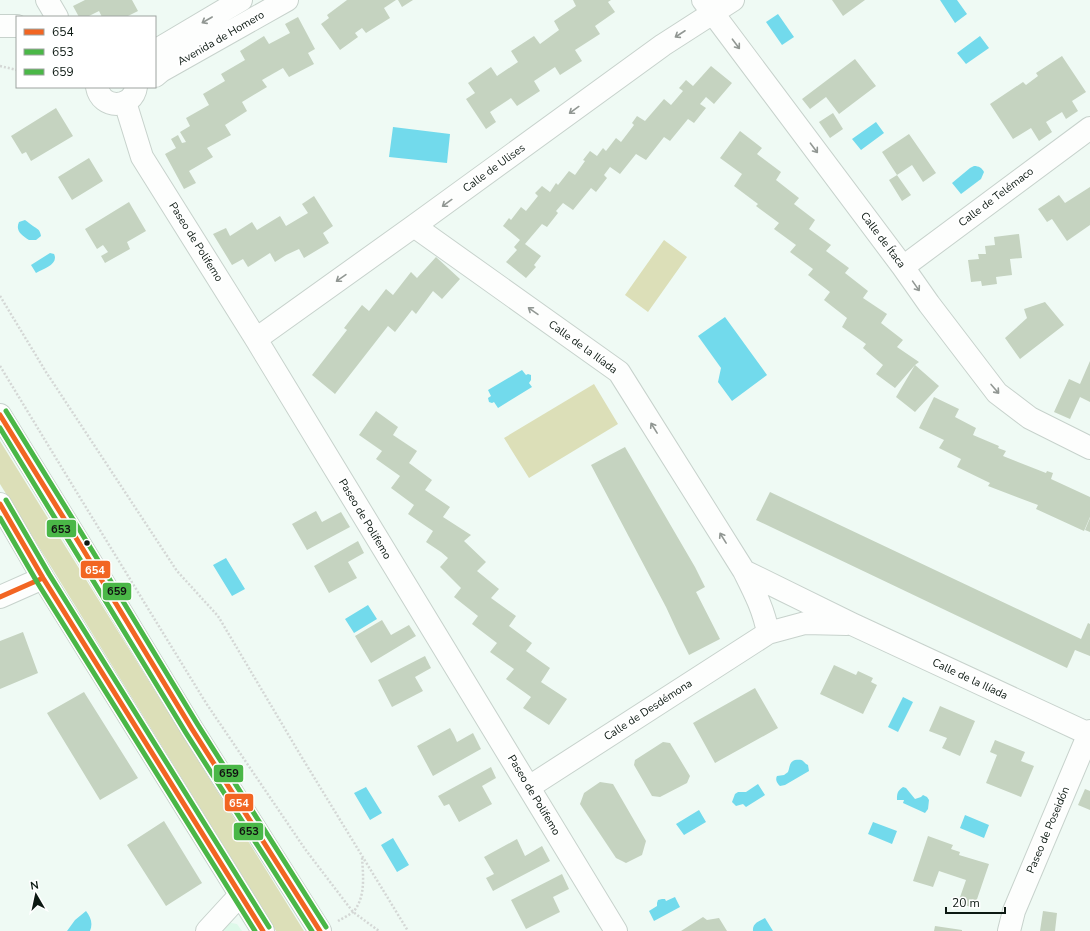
<svg xmlns="http://www.w3.org/2000/svg" width="1090" height="931" viewBox="0 0 1090 931" font-family="'Nunito Sans',sans-serif">
<style>
.built{fill:#ddf9e9}
.green{fill:#dcdfb8}
.water{fill:#72daec}
.building{fill:#c5d3c0}
.lines{fill:none;stroke-linecap:round;stroke-linejoin:round}
.minor-casing{stroke:#c7d2cc;stroke-width:24}
.path{stroke:#d4d7d5;stroke-width:2.5;stroke-dasharray:2 2;stroke-linecap:butt}
.minor{stroke:#fdfefd;stroke-width:22}
.bus-1-casing{stroke:#fff;stroke-width:8}
.bus-2-casing{stroke:#fff;stroke-width:8}
.bus-3-casing{stroke:#fff;stroke-width:8}
.bus-1{stroke:#f26522;stroke-width:5}
.bus-2{stroke:#4ab747;stroke-width:5}
.bus-3{stroke:#4ab747;stroke-width:5}
.oneway{stroke:#919793}
.bus-dot{fill:#0c1912;stroke:#fff;stroke-width:1.5}
.labels{text-anchor:middle;dominant-baseline:central;stroke-width:4;stroke-linejoin:round;paint-order:stroke}
.street-label{font-size:11px;fill:#0c1912;stroke:#fff}
.line-badge{stroke:#fff;stroke-width:1.5}
.badge-label{font-size:11px;text-anchor:middle;font-weight:bold;fill:#fff}
.pale-badge-label{font-size:11px;text-anchor:middle;font-weight:bold;fill:#111}
</style>
<rect width="100%" height="100%" fill="#effaf4"/>
<!-- built -->
<path class="built" d="M226,922L237,924L242,931H217Z"/>
<!-- green -->
<path class="green" d="M664,240L687,257L648,312L625,295Z
M594,384L618,424L529,478L504,438Z
M0,441L304,931H276L0,484Z"/>
<!-- water -->
<path class="water" d="M940,0H957L967,14L955,23Z
M778,14L794,37L782,45L766,22Z
M980,36L989,48L966,64L957,53Z
M876,122L884,133L861,150L852,139Z
M393,127L450,134L447,163L389,157Z
M974,166C979,166 982,168 984,172L981,179L961,194L952,183L970,168Z
M25,220C28,222 30,224 33,226C37,229 40,229 41,236L36,240H29C22,235 15,231 19,222Z
M50,253L54,254C59,264 44,269 36,273L31,265Z
M725,317L767,375L732,401L718,382L721,368L698,336Z
M522,370L526,375L528,374L531,375V380L529,383L532,387L498,408L494,402L492,403L489,402L488,398L491,396L488,390Z
M226,558L245,589L232,596L213,565Z
M368,605L377,619L354,633L345,619Z
M903,697L913,702L898,732L888,727Z
M795,760C805,759 802,762 808,765L809,771L785,785L780,786C777,783 775,780 777,776L784,775L788,772C790,767 789,762 795,760Z
M758,784L765,795L746,807L743,804L736,806L732,802L735,794L738,792H746Z
M366,787L382,813L370,820L354,793Z
M903,787L906,788L915,799L921,797L923,795L927,797L929,800L928,809L925,813L903,803L904,800H897C897,794 897,791 903,787Z
M699,810L706,822L684,835L676,824Z
M965,815L989,825L984,838L960,828Z
M873,822L897,831L892,844L868,834Z
M393,838L409,865L397,872L381,845Z
M675,897L680,907L654,921L649,911L657,906V903L658,900L662,899H665L666,901Z
M86,911C91,917 93,924 90,931H67L75,920Z
M765,918L773,931H753C752,923 760,921 765,918Z"/>
<!-- building -->
<path class="building" d="M85,0H132L138,11L126,17H102L99,11L87,17H79L73,6Z
M347,0H396L384,8L390,18L366,33L362,28L355,33L358,37L340,50L321,24L329,18L327,15Z
M398,0H413L402,7Z
M573,0H611L608,2L615,12L595,26L600,34L575,50L582,61L560,75L555,67L534,81L540,91L517,106L511,98L490,112L496,122L486,129L466,99L475,93L468,83L491,67L497,76L518,62L511,51L534,36L540,44L559,30L554,21L576,6Z
M832,0H865L843,16Z
M298,17L315,49L308,53L314,64L289,77L283,68L262,80L267,87L242,102L247,111L225,125L231,135L207,148L213,157L189,171L196,183L184,189L165,154L176,148L171,139L178,135L182,143L186,142L180,132L190,126L186,118L209,105L203,94L225,81L221,74L245,60L240,51L264,36L269,44L290,33L285,24Z
M1062,56L1086,92L1072,101L1078,111L1066,119L1062,112L1046,122L1052,132L1039,141L1031,128L1013,139L990,104L1023,82L1026,85L1038,76L1036,73Z
M855,59L876,86L839,114L826,97L810,109L802,99Z
M711,66L732,83L714,104L706,97L700,104L706,108L694,123L688,119L670,141L664,137L646,160L636,154L620,174L610,167L604,175L607,178L596,192L591,188L573,210L563,203L556,211L558,213L547,227L542,224L525,244L541,256L534,265L536,267L526,278L506,262L517,250L514,247L520,240L503,226L509,218L511,220L521,207L526,211L538,196L535,193L542,186L550,192L556,183L558,185L569,171L575,175L585,161L583,160L590,151L597,156L603,148L606,151L616,138L621,142L634,125L632,123L637,116L645,121L664,99L671,105L683,91L679,88L686,80L693,86Z
M56,108L73,136L31,161L26,152L22,154L11,136Z
M833,113L843,129L830,138L819,122Z
M740,131L762,148L757,154L781,172L776,180L799,198L794,204L815,220L809,229L831,245L826,251L849,268L845,273L868,291L863,298L887,314L881,323L903,340L897,347L919,362L915,365L939,386L915,412L896,397L915,365L895,388L876,374L883,365L863,348L866,344L842,327L847,318L824,300L830,292L808,275L813,269L790,252L796,245L774,229L779,223L756,206L758,204L734,186L742,174L720,158Z
M909,134L936,173L923,182L912,165L897,175L882,152Z
M89,158L103,181L72,200L58,177Z
M897,175L911,195L902,201L889,180Z
M1090,187V225L1067,241L1052,219L1047,222L1038,209L1059,195L1065,203Z
M314,196L333,226L323,233L329,243L304,258L299,249L286,255L275,262L270,253L248,267L243,259L232,265L213,234L226,228L230,236L252,222L257,230L280,216L286,226L308,213L302,204Z
M129,202L146,231L127,242L130,249L105,263L101,256L108,252L103,245L97,249L85,229Z
M1019,234L1022,258L1010,259L1012,275L996,277L997,284L982,286L981,281L971,282L968,260L979,259L978,254H986L985,246L995,245L994,237Z
M436,257L460,279L442,299L433,291L416,314L412,310L395,332L388,326L335,394L312,375L347,330L344,328L362,305L369,311L386,289L393,295L411,272L417,278Z
M1045,302L1064,325L1020,359L1005,338L1027,318L1024,309Z
M1090,361V402L1080,397L1070,419L1054,412L1069,379L1080,384Z
M934,397L959,409L955,417L976,428L973,435L999,446L998,448L1006,451L1003,456L1046,473L1047,471L1053,473L1051,479L1090,497V517L1084,531L1036,509L1038,505L988,486L990,483L957,467L961,459L939,448L944,440L919,428Z
M376,411L398,427L393,435L417,451L409,463L432,480L425,490L450,507L443,517L471,535L464,541L486,562L477,571L499,589L491,598L516,616L509,626L532,643L526,651L550,668L541,682L567,699L549,725L523,708L531,697L506,679L514,669L490,652L497,643L472,624L478,616L454,597L461,588L440,567L448,558L441,552L426,542L433,531L408,514L414,505L391,488L400,476L376,459L382,451L359,435Z
M625,447L695,567L705,587L696,592L720,639L689,655L678,633L666,607L591,465Z
M770,492L1081,639L1088,623L1090,624V656L1075,650L1067,668L756,520Z
M316,511L322,522L341,512L350,527L307,550L292,524Z
M1090,518V532L1085,530Z
M358,541L364,553L348,562L357,578L329,593L314,566Z
M382,620L391,635L409,625L416,636L371,663L355,636Z
M23,632L38,673L0,689V641Z
M425,656L431,668L415,677L423,691L392,707L378,680Z
M834,665L856,675L858,671L873,678L871,682L877,685L863,714L820,694Z
M755,688L778,728L715,763L693,723Z
M84,692L138,778L100,800L47,713Z
M940,706L975,721L960,756L942,748L947,738L929,731Z
M450,728L454,735L457,742L473,733L481,749L433,776L417,746Z
M995,740L1025,752L1021,761L1034,766L1021,797L986,783L997,755L990,752Z
M663,742L670,743L690,776L687,783L660,797L652,796L634,765L635,760Z
M491,767L496,778L482,786L492,804L459,822L449,804L444,806L438,796Z
M600,782L613,784L646,841L642,855L626,863L616,858L580,804L584,793Z
M1085,789L1090,791V810L1078,805Z
M164,821L202,883L166,906L127,845Z
M928,836L953,845L951,849L960,852L959,855L989,864L974,908L958,903L966,880L939,871L933,887L913,881Z
M517,839L525,856L542,846L550,861L493,891L486,878L494,874L484,857Z
M562,874L569,889L553,897L560,912L526,929L511,900Z
M1043,911L1057,913L1055,931H1040Z
M703,917L707,920L719,918L727,931H681Z
M935,926L962,930V931H934Z"/>
<g class="lines">
<defs>
<path id="minor" d="M47,0L57,17
M703,0L903,267L929,304L997,393L1030,418L1090,448
M0,26H17
M155,51L241,0
M155,76L161,71L287,0
M97,87C101,110 133,109 136,87
M125,102L142,157L256,339L616,931
M414,226L619,372L744,571C754,591 764,610 768,633
M903,267L1090,128
M256,339L414,226L663,45L733,0
M0,415L81,546L192,729L320,931
M0,504L43,578L263,931
M744,571L852,624L1089,734
M0,597L43,578
M529,787L768,633L805,623L847,624
M207,931L240,895
M1009,931L1014,911L1090,731"/>
</defs>
<!-- minor casing -->
<use href="#minor" class="minor-casing"/>
<!-- path -->
<path class="path" d="M0,66L17,70
M0,296L46,372L177,571L218,616L301,756L408,931
M0,366L79,496L206,703L305,849L353,912L379,931
M338,921C343,918 350,915 354,911C366,896 363,875 362,857"/>
<!-- minor -->
<use href="#minor" class="minor"/>
<defs>
<path id="bus-1" d="M0,415L81,546L192,729L320,931
M0,504L43,578L263,931
M0,597L43,578"/>
<path id="bus-2" d="M0,428L186,733L312,931
M0,518L37,582L255,931"/>
<path id="bus-3" d="M6,411L87,542L198,725L326,927
M6,500L49,574L269,927"/>
</defs>
<!-- bus-1 casing -->
<use href="#bus-1" class="bus-1-casing"/>
<!-- bus-2 casing -->
<use href="#bus-2" class="bus-2-casing"/>
<!-- bus-3 casing -->
<use href="#bus-3" class="bus-3-casing"/>
<!-- bus-1 -->
<use href="#bus-1" class="bus-1"/>
<!-- bus-2 -->
<use href="#bus-2" class="bus-2"/>
<!-- bus-3 -->
<use href="#bus-3" class="bus-3"/>
</g>
<!-- one-way arrows -->
<defs><path id="oneway-shaft" d="M-6 0H5M1.5-3L5.5 0L1.5 3" fill="none" stroke-width="1.6" stroke-linecap="round" stroke-linejoin="round"/></defs>
<g class="oneway">
<use href="#oneway-shaft" transform="translate(207 20) rotate(150)"/>
<use href="#oneway-shaft" transform="translate(680 34) rotate(147)"/>
<use href="#oneway-shaft" transform="translate(736 44) rotate(53)"/>
<use href="#oneway-shaft" transform="translate(574 110) rotate(144)"/>
<use href="#oneway-shaft" transform="translate(814 148) rotate(53)"/>
<use href="#oneway-shaft" transform="translate(447 203) rotate(144)"/>
<use href="#oneway-shaft" transform="translate(341 278) rotate(145)"/>
<use href="#oneway-shaft" transform="translate(916 286) rotate(55)"/>
<use href="#oneway-shaft" transform="translate(533 311) rotate(-145)"/>
<use href="#oneway-shaft" transform="translate(995 389) rotate(49)"/>
<use href="#oneway-shaft" transform="translate(654 428) rotate(-122)"/>
<use href="#oneway-shaft" transform="translate(723 538) rotate(-122)"/>
</g>
<!-- markers -->
<circle class="bus-dot" cx="87" cy="543" r="3.5"/>
<g class="labels">
<!-- street labels -->
<g class="street-label">
<text transform="translate(221 38) rotate(-30)">Avenida de Homero</text>
<text transform="translate(494 168) rotate(-36)">Calle de Ulises</text>
<text transform="translate(996 197) rotate(-37)">Calle de Telémaco</text>
<text transform="translate(883 240) rotate(53)">Calle de Ítaca</text>
<text transform="translate(196 242) rotate(58)">Paseo de Polifemo</text>
<text transform="translate(583 347) rotate(36)">Calle de la Ilíada</text>
<text transform="translate(365 519) rotate(59)">Paseo de Polifemo</text>
<text transform="translate(970 679) rotate(25)">Calle de la Ilíada</text>
<text transform="translate(648 710) rotate(-33)">Calle de Desdémona</text>
<text transform="translate(534 795) rotate(59)">Paseo de Polifemo</text>
<text transform="translate(1048 830) rotate(-67)">Paseo de Poseidón</text>
</g>
</g>
<g class="line-badge">
<rect x="46" y="519" width="31" height="19" rx="4" fill="#4ab747"/>
<rect x="80" y="560" width="31" height="19" rx="4" fill="#f26522"/>
<rect x="102" y="582" width="30" height="19" rx="4" fill="#4ab747"/>
<rect x="213" y="764" width="31" height="19" rx="4" fill="#4ab747"/>
<rect x="224" y="793" width="30" height="19" rx="4" fill="#f26522"/>
<rect x="233" y="822" width="31" height="19" rx="4" fill="#4ab747"/>
</g>
<g class="badge-label">
<text x="95" y="574">654</text>
<text x="239" y="807">654</text>
</g>
<g class="pale-badge-label">
<text x="61" y="533">653</text>
<text x="117" y="595">659</text>
<text x="229" y="777">659</text>
<text x="249" y="835">653</text>
</g>
<!-- legend -->
<rect x="16" y="16" width="140" height="72" fill="#ffffff" stroke="#9ea3a0"/>
<rect x="24" y="29" width="20" height="6" fill="#f26522" stroke="#9ea3a0"/>
<text x="52" y="36" font-size="12" fill="#0c1912">654</text>
<rect x="24" y="49" width="20" height="6" fill="#4ab747" stroke="#9ea3a0"/>
<text x="52" y="56" font-size="12" fill="#0c1912">653</text>
<rect x="24" y="69" width="20" height="6" fill="#4ab747" stroke="#9ea3a0"/>
<text x="52" y="76" font-size="12" fill="#0c1912">659</text>
<!-- north arrow -->
<g transform="translate(36 895) rotate(351)" stroke="#ffffff" stroke-width="3" paint-order="stroke">
<path d="M0-3L7 15L0 10L-7 15Z" fill="#0c1912"/>
<text y="-6" font-size="11" font-weight="bold" text-anchor="middle" fill="#0c1912">N</text>
</g>
<!-- scale -->
<path d="M946 907v6h59v-6" fill="none" stroke="#0c1912" stroke-width="2"/>
<text x="952" y="907" font-size="12" fill="#0c1912" stroke="#ffffff" stroke-width="3" paint-order="stroke">20 m</text>
</svg>
